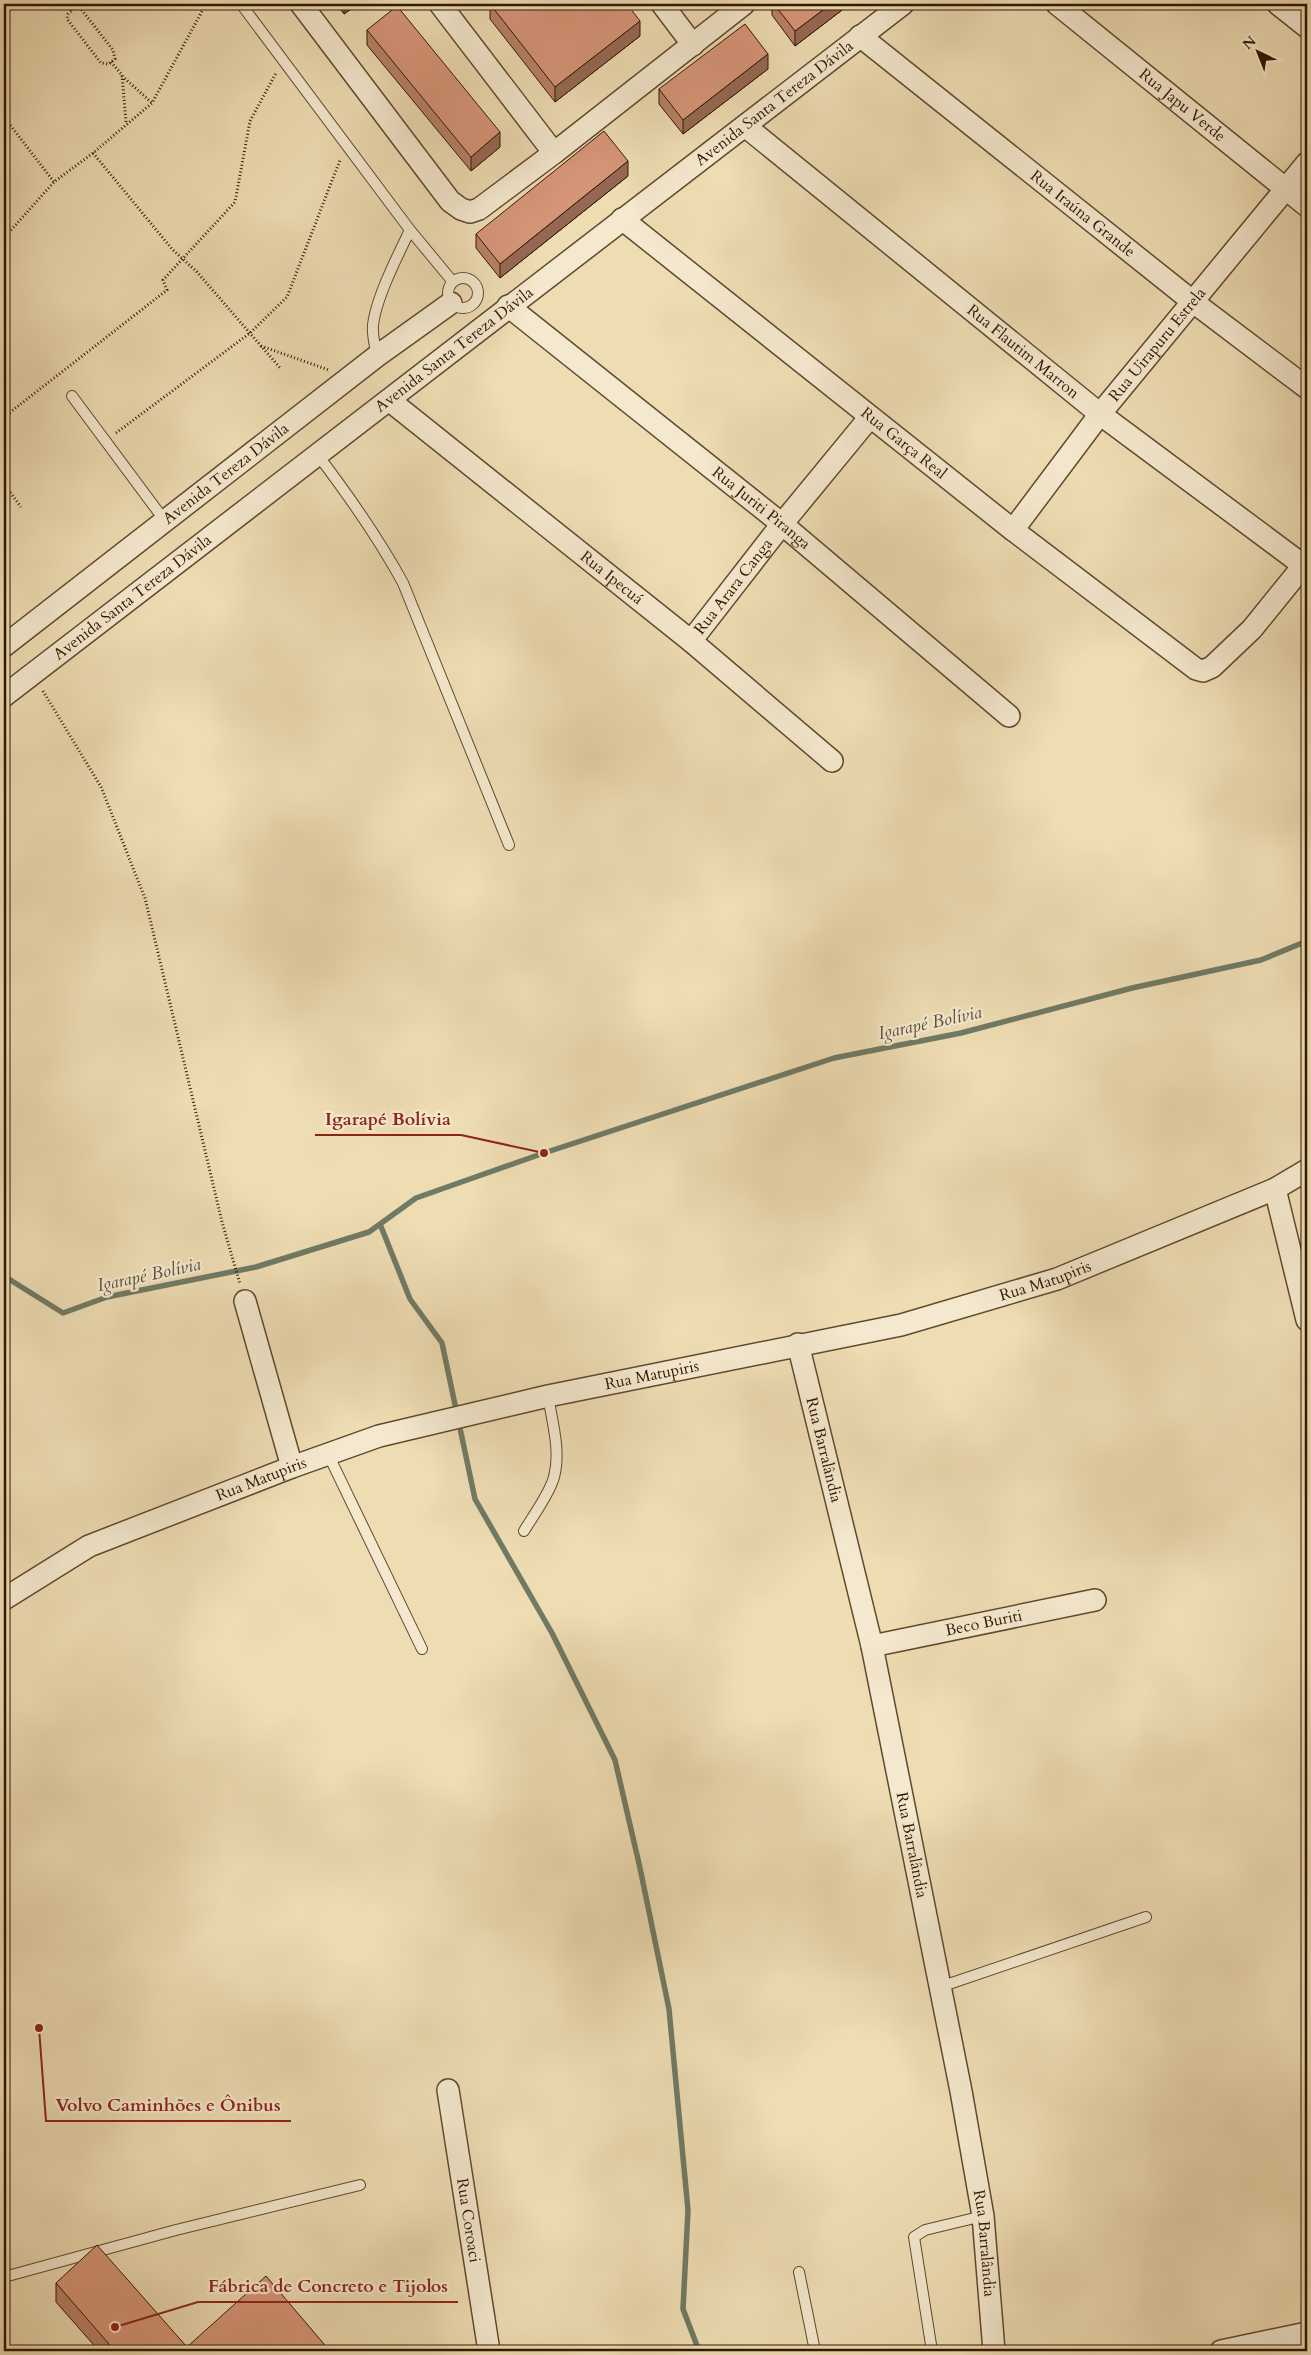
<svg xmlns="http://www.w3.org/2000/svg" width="1311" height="2355" viewBox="0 0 1311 2355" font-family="Cardo,serif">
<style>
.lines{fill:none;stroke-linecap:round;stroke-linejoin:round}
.stream{stroke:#707a64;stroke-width:5.5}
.lane-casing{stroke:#60492d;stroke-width:12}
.street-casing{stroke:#60492d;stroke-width:24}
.path{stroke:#301800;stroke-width:3;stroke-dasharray:1 2.5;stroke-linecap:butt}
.lane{stroke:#f4e8ce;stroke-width:10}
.street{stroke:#f4e8ce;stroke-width:21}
.wall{fill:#b88067;stroke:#301800}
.shaded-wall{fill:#966854;stroke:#301800}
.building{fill:#d69578;stroke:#301800}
.labels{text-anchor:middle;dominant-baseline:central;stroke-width:4.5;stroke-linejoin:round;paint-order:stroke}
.street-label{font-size:16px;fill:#301800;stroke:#f4e8ce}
.water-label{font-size:18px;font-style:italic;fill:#55513a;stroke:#f4e8ce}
.leader{fill:none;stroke:#8f2418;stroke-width:2}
.callout-dot{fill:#8f2418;stroke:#f4e8ce;stroke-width:2}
.callout-label{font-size:18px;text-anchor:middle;font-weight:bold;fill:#8f2418;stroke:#f4e8ce;stroke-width:4.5;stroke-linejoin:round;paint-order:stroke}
</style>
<rect width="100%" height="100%" fill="#eedcb3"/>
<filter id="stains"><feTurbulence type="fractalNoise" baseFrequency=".004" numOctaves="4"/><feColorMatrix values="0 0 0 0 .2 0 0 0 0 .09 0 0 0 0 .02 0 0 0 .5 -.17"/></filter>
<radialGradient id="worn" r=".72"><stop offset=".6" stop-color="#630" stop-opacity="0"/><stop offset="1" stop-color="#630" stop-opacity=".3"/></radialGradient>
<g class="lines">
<!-- stream -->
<path class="stream" d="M380,1224L410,1299L442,1343L475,1499L552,1633L615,1760L640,1868L669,2009L688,2210L683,2309L699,2351
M4,1276L63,1313L107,1297L256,1267L369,1232L416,1198L544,1153L834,1058L961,1033L1132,988L1261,960L1307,941"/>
<defs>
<path id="lane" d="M241,4L410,230L453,282
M448 293a15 15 0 1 1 30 0a15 15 0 1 1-30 0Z
M377,356C375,346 372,336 373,325C376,298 398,255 410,230
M72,396L165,521
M317,454C349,496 378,537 403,583L509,845
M328,1454L422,1649
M524,1531C533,1516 550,1493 554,1477C561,1451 552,1421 548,1396
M940,1987L1146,1917
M799,2272L815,2351
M4,2277L176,2230L360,2185
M932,2351L914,2237L925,2230L983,2216"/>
<g id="street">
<path d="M301,4L450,201L461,209L470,212L479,209L554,153L744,4"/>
<path d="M440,4L554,153"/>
<path d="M662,4L693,45"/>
<path id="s1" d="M1057,4L1307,206"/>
<path d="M1278,4L1307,27"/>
<path id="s2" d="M860,36L1192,301L1307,388"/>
<path id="s3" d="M745,126L1100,414L1307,568"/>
<path id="s4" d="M622,219L1013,530L1196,669L1203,671L1212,667L1252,629L1307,561"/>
<path id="s5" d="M508,306L782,524L1009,716"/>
<path id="s6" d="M389,400L691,641L832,761"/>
<path id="s7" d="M1013,530L1100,414L1307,163"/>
<path id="s8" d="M691,641L782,524L870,417"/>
<path id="s9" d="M4,646L377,356L451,303"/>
<path id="s10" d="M4,696L903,4"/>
<path d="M1275,1189L1307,1320"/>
<path d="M245,1301L292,1467"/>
<path id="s11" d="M798,1344L872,1646L961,2091L983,2216L994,2351"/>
<path id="s12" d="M4,1599L89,1546L292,1467L379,1436L548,1396L901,1325L1057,1279L1275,1189L1307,1170"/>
<path id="s13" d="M872,1646L1095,1600"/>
<path id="s14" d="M448,2090L489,2351"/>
<path d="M1221,2351L1307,2333"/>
</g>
</defs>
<!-- lane casing -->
<use href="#lane" class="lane-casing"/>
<!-- street casing -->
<use href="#street" class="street-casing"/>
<!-- path -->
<path class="path" d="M67,4L72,11
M75,8L81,9L113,50L115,59L109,64L101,63L67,19L68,14Z
M111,62L122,75L126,122
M122,76L152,103
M4,117L54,182
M93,153L172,249L197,272L281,369
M4,238L54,182L93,153L152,103L206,4
M261,346L329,370
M4,417L167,290L163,280L235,202L250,121L276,73
M116,433L250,333L287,297L340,160
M4,484L21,507
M43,691L101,787L145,898L222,1222L240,1284"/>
<!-- lane -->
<use href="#lane" class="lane"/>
<!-- street -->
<use href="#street" class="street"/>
</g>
<!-- wall -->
<path class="wall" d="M336,4H358L344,14Z
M490,4L640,36L555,102L490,19Z
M772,4H850L795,46L772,15Z
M367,30L500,147L471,171L367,45Z
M768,69L683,134L659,104V89Z
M628,176L500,278L476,248V234Z
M56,2283L187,2347L330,2351H99L56,2302Z"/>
<!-- shaded-wall -->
<path class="shaded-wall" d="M344,4H358L344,14Z
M831,4H850L795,46V31Z
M640,21V36L555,102V87Z
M768,54V69L683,134V120Z
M500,132V147L471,171V157Z
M628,161V176L500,278V264Z"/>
<!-- building -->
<path class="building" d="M490,4H627L640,21L555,87Z
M774,4H831L795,31Z
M397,6L500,132L471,157L367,30Z
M745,24L768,54L683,120L659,89Z
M604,131L628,161L500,264L476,234Z
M97,2245L187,2347L266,2276L330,2351H115L56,2283Z"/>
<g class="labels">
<!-- street labels -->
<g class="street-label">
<text stroke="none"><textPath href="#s10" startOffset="972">Avenida Santa Tereza Dávila</textPath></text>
<text stroke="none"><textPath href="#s1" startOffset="161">Rua Japu Verde</textPath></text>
<text stroke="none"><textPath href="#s2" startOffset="285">Rua Iraúna Grande</textPath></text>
<text stroke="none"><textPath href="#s7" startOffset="235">Rua Uirapuru Estrela</textPath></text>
<text stroke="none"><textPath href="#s10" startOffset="568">Avenida Santa Tereza Dávila</textPath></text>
<text stroke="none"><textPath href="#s3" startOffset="358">Rua Flautim Marron</textPath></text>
<text stroke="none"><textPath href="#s4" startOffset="360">Rua Garça Real</textPath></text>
<text stroke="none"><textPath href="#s9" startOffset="281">Avenida Tereza Dávila</textPath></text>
<text stroke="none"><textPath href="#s5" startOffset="324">Rua Juriti Piranga</textPath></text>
<text stroke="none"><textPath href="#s6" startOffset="285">Rua Ipecuá</textPath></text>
<text stroke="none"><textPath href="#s8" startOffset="69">Rua Arara Canga</textPath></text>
<text stroke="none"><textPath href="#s10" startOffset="162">Avenida Santa Tereza Dávila</textPath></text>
<text stroke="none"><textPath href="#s12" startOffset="1095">Rua Matupiris</textPath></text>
<text stroke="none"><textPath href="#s12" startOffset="690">Rua Matupiris</textPath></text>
<text stroke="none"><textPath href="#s11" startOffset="109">Rua Barralândia</textPath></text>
<text stroke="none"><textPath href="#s12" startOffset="285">Rua Matupiris</textPath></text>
<text stroke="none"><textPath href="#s13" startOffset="114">Beco Buriti</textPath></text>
<text stroke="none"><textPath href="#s11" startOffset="514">Rua Barralândia</textPath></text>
<text stroke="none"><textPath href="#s14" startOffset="132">Rua Coroaci</textPath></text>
<text stroke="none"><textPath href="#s11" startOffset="919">Rua Barralândia</textPath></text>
</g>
<!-- water labels -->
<g class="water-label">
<text transform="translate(930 1023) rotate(-12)">Igarapé Bolívia</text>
<text transform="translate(149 1275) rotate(-12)">Igarapé Bolívia</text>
</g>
</g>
<!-- callouts -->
<path class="leader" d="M544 1153L461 1135H315M39 2028L46 2121H291M115 2327L198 2302H458"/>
<g class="callout-dot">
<circle cx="544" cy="1153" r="5"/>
<circle cx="39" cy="2028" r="5"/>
<circle cx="115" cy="2327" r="5"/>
</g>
<g class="callout-label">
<text x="388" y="1125">Igarapé Bolívia</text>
<text x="168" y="2111">Volvo Caminhões e Ônibus</text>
<text x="328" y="2292">Fábrica de Concreto e Tijolos</text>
</g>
<!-- margin -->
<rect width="1311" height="2355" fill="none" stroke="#eedcb3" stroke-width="20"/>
<rect x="5" y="5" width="1301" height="2345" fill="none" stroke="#301800" stroke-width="2.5"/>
<rect x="10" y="10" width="1291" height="2335" fill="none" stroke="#301800"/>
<!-- north arrow -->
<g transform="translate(1258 52) rotate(317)" stroke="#f4e8ce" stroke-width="4" paint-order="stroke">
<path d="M0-4L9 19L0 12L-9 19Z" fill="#301800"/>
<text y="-8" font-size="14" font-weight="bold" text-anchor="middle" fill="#301800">N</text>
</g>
<rect width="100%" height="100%" filter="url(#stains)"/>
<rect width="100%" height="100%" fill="url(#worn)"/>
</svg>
